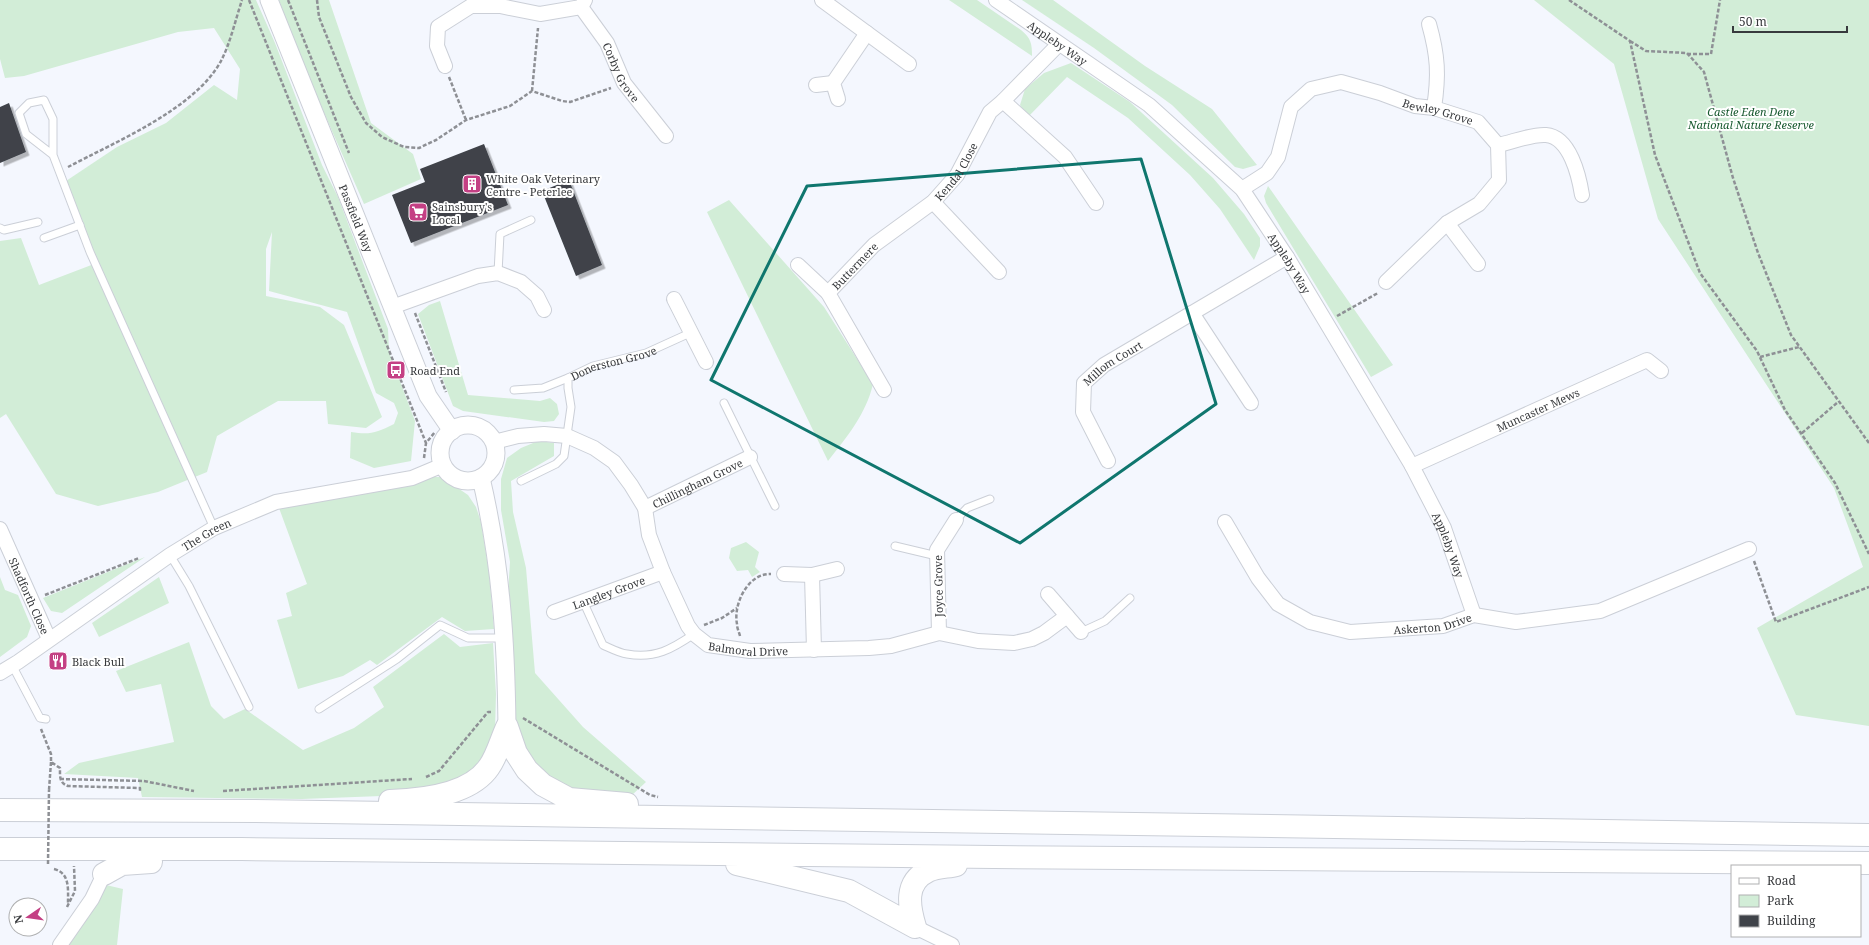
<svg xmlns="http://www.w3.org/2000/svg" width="1869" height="945" viewBox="0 0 1869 945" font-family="'Noto Serif',serif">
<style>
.green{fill:#d2edd7}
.building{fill:#3f4349;filter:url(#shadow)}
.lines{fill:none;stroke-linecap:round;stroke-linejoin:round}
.service-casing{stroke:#cbcfd7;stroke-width:9}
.minor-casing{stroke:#cbcfd7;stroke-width:16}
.tertiary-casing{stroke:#cbcfd7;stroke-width:19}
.trunk-casing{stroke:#cbcfd7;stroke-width:24}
.path{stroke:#8e9095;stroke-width:2.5;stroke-dasharray:4 2;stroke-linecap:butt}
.service{stroke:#fff;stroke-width:7}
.minor{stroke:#fff;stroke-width:14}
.tertiary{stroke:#fff;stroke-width:17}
.trunk{stroke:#fff;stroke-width:22}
.path-bridge{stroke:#8e9095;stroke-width:2.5;stroke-dasharray:4 2;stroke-linecap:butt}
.marked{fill:none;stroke:#0f766e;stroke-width:3;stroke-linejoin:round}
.labels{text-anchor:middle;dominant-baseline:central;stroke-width:4;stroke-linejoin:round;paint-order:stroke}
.street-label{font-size:11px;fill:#383a3d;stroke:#fff}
.park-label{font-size:11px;font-style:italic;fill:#17592f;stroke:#fff}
.poi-label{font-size:11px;fill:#383a3d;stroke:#fff;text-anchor:start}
</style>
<defs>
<filter id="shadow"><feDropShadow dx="3.5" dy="3.5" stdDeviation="0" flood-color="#0004"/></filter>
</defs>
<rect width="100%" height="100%" fill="#f4f7fe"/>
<!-- green -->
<path class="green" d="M0,0H256L275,43L322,165L338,197L388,329L389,352L415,421L411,461L374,468L350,458L351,432C370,435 376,433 394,424L398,413L394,403L376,393L347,312L269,291L272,232L266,249V296L320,307L344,325L382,417L366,428L328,424L326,401H278L217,436L207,472L158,492L98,506L56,494L6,414L0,418V241L21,238L39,285L94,264L63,183L117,147L166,123L214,85L237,100L240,69L214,28L178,32L24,76L5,78L0,59Z
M279,0H329L371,123L413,154L421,179L364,204L300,58Z
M949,0H977L1021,30C1031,38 1032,44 1032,56Z
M1022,0H1053L1145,66L1212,109L1257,165L1243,169L1235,167L1172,105L1094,48Z
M1534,0H1869V726L1796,715L1757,628L1863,567L1834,488L1658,219L1614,64Z
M1071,63L1130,102L1213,178L1244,214L1260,238V246L1254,260L1220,209L1190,175L1128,118L1067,77L1028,117L1020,105L1025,89L1044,73Z
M1268,186L1393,365L1371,377L1266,203L1264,196Z
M729,200L824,307L873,384C866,414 847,437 828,461L707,212Z
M440,301L468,395L540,401L550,398L557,404L559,414L554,421L544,422L463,411L453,406L418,314L429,305Z
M538,441L554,443V456L511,481L513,512L526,568L535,673L583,727L646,782L631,796L573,793L538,770L514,727L508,594L510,562L501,510V479L507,458L521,448Z
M432,477H442L452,484L468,495L476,507L481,522L489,572L494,629L465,631L442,617L377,665L370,660L343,676L298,689L277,620L292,616L286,593L307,584L279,508Z
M746,542L759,552L755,567L760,572L752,577L748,570L737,571L729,558L731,548Z
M145,557L62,613L51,611L43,598Z
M0,577L5,590L18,595L31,626L27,637L0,657Z
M159,577L169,603L99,637L92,623Z
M444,634L460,647L493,643L496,694L495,731L490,748L476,770L458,783L408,795L302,799L142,797L138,778L64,774L79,763L174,742L161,684L126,692L116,671L189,642L211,706L224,719L245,709L303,750L354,728L384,707L373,687Z
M106,885L123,889L117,945H68Z"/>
<!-- building -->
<path class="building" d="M9,103L26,152L0,163V107Z
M484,144L508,205L411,243L392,195L425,182L420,169Z
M569,180L602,265L576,276L542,191Z"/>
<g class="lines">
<defs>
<g id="service">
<path d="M53,155V119L44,100L29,103L19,113L26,134L53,155L90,252L214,528"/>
<path d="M0,228L4,230L38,222"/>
<path d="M44,238L80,225"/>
<path d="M498,273L500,234L531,220"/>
<path d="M514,390L543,388L568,378"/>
<path d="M724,403L775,506"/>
<path id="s1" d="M521,481L556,464L564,456L571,407L568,388V378L593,366L646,353L690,333"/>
<path d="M956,520L967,508L990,499"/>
<path d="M895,546L937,556"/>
<path d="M170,555L189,586L249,707"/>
<path d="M583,601L603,645C610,648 619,653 627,654C655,659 672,649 694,634"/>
<path d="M1081,632L1105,621L1130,598"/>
<path d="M12,665L40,718L46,719"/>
<path d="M319,709L397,659L440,625L468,638H505"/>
</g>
<g id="minor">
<path d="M822,0L909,64"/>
<path id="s2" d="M996,0L1149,105L1242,189L1287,257L1412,466L1444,528L1474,615"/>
<path id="s3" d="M581,7L607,43L624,83L666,136"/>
<path d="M1429,24C1438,56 1439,75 1434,108"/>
<path d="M445,66L437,46L438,27L471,6H500L540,14L581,7L585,0"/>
<path d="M816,85L833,83"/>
<path d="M838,99L833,83L867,33"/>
<path d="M1003,101L1065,157L1096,203"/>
<path d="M1498,145C1513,142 1531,134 1546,135C1570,137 1579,176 1582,195"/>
<path id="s4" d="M1242,189L1267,173L1278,157L1291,107L1311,89L1341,82L1380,93L1415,106L1434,108L1478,122L1498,145L1499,180L1479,204L1447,223L1386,282"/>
<path d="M933,202L999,272"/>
<path d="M1447,223L1478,264"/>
<path d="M798,265L828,293"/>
<path d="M674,299L706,362"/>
<path d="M392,307L478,276L498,273L521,282L537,296L544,310"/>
<path d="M1192,313L1251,403"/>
<path id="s5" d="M884,390L828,293L874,245L933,202L957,175L990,112L1003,101L1059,44"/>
<path id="s6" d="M494,442L518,436L544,434L567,436L594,448L614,462L631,485L645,508L649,535L663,572L688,626L694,634L708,645L750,651L869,648L891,646L939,633L978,641L1014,643L1032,639L1044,633L1067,616"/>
<path id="s7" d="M1108,461L1083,412L1084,383L1104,365L1287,257"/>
<path id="s8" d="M1412,466L1647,360L1661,371"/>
<path id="s9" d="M645,508L750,457"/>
<path id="s10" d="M1225,522L1258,578L1278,604L1310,622L1350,632L1443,626L1474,615L1516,622L1600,611L1749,549"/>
<path id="s11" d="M0,529L49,639"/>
<path d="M784,574L812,575L837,569"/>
<path d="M812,575L814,650"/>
<path d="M1048,594L1081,632"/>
<path id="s12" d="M554,612L663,572"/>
<path d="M939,633L937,550L956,520"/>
<path id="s13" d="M0,673L18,662L170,555L214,528L276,502L412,478L443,465"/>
<path d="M915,927L952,945"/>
<path d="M60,945L92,899L104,874"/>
</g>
<g id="tertiary">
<path id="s14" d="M269,0L428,396L452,431"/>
<circle cx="468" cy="453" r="28"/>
<path d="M481,478C501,563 506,640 507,727"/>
</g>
<path id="trunk" d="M507,727L516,753L527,770L543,785L569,799L627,804
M390,801C420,800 470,795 489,767C497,756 501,740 507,727
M0,810L255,811L1869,835
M0,849H241L994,857L1869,863
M737,864L849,891L915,927
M104,874L122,864L151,862
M915,927C909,907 904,882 928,871C936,867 948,867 956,865"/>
</defs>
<!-- service casing -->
<use href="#service" class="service-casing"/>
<!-- minor casing -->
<use href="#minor" class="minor-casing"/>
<!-- tertiary casing -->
<use href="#tertiary" class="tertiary-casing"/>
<!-- trunk casing -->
<use href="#trunk" class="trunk-casing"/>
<!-- path -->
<path class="path" d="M249,0L426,443
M288,0L349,153
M317,0L319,17L351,97L366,123L382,137L404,147L419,148L436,140L466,120L510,106L532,91L562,101L570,102L611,88
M1569,0L1630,41L1655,155L1700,273L1757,351L1785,410L1835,483L1869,554
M1630,41L1646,51L1687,53L1704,72L1733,178L1758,253L1791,335L1869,443
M1687,54H1711L1720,0
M449,77L466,120
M532,91L538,28
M68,167C115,142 195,109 221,61C230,44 236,18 242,0
M415,313L446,392
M1337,316L1378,293
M1760,357L1799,347
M1802,433L1838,402
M424,458L426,443L435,432
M1754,561L1776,622L1869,587
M45,595L139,558
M704,625L722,618L737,608
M740,636C739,632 737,628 737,624C733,604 748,573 771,574
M523,718L650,795L658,797
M41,729L51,754V762L60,768C60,776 59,783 68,786L140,788V792
M51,762L49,790H51
M426,777L439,771L488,712H492
M60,779L144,781L194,791
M223,791L412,779
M54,869C70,873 68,889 68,903
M67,907L75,891L74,866"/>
<!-- service -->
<use href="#service" class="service"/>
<!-- minor -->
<use href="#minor" class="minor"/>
<!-- tertiary -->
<use href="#tertiary" class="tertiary"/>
<!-- trunk -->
<use href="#trunk" class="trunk"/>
<!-- path-bridge -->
<path class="path-bridge" d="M48,864L49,790"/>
</g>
<!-- marked area -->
<path class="marked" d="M1141,159L1216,404L1020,543L711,380L807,186Z"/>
<!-- icons -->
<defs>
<symbol id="building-square" viewBox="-11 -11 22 22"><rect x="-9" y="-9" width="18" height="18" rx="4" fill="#c44084" stroke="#fff"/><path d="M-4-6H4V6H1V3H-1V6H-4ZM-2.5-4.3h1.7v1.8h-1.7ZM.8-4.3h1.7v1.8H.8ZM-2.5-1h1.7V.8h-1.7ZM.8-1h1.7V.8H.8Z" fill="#fff"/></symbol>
<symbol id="supermarket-square" viewBox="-11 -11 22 22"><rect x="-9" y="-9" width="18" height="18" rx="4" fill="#c44084" stroke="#fff"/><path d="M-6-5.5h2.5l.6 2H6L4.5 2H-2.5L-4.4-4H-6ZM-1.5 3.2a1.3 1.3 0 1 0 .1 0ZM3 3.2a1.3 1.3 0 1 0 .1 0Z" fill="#fff"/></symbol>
<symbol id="bus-square" viewBox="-11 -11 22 22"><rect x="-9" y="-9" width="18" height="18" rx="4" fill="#c44084" stroke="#fff"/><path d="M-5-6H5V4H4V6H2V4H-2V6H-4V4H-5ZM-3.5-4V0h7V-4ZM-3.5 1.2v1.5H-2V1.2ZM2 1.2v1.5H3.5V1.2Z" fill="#fff"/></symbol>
<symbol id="restaurant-square" viewBox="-11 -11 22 22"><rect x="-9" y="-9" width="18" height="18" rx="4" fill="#c44084" stroke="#fff"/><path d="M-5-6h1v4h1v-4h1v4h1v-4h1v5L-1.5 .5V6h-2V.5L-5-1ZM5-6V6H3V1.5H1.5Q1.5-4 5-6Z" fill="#fff"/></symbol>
</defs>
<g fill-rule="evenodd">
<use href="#building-square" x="461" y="173" width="22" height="22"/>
<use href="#supermarket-square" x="407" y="201" width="22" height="22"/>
<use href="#bus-square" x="385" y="359" width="22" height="22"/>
<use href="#restaurant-square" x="47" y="650" width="22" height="22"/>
</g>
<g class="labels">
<!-- street labels -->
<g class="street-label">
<text stroke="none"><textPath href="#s2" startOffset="75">Appleby Way</textPath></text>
<text stroke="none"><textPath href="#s3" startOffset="77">Corby Grove</textPath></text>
<text stroke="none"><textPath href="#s4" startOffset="260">Bewley Grove</textPath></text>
<text stroke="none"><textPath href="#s5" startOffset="290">Kendal Close</textPath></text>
<text stroke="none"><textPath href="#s14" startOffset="235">Passfield Way</textPath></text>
<text stroke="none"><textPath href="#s2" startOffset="399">Appleby Way</textPath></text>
<text stroke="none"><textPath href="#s5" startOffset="150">Buttermere</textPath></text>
<text stroke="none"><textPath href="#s1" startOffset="177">Donerston Grove</textPath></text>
<text stroke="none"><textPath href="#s7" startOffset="119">Millom Court</textPath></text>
<text stroke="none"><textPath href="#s8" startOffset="138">Muncaster Mews</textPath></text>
<text stroke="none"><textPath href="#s9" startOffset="58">Chillingham Grove</textPath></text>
<text stroke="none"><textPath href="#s13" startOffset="249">The Green</textPath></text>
<text stroke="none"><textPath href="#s2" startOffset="723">Appleby Way</textPath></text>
<text transform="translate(938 586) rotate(-91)">Joyce Grove</text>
<text stroke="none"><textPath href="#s12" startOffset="58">Langley Grove</textPath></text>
<text stroke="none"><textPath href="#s11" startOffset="73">Shadforth Close</textPath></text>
<text stroke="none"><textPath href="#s10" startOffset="259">Askerton Drive</textPath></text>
<text stroke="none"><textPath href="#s6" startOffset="378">Balmoral Drive</textPath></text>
</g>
<!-- park labels -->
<g class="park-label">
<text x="1751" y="111">Castle Eden Dene<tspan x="1751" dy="13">National Nature Reserve</tspan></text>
</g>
<!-- poi labels -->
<g class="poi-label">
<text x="486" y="178">White Oak Veterinary<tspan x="486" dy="13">Centre - Peterlee</tspan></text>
<text x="432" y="206">Sainsbury's<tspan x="432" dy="13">Local</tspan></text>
<text x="410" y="370">Road End</text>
<text x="72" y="661">Black Bull</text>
</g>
</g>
<!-- legend -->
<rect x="1731" y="865" width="130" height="72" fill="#ffffff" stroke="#afb0b1"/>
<rect x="1739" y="878" width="20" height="6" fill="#ffffff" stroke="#afb0b1"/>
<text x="1767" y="885" font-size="12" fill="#383a3d">Road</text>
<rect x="1739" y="895" width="20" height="12" fill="#d2edd7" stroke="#afb0b1"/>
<text x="1767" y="905" font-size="12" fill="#383a3d">Park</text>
<rect x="1739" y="915" width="20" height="12" fill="#3f4349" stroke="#afb0b1"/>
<text x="1767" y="925" font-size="12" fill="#383a3d">Building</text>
<!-- north arrow -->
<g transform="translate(28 917) rotate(257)"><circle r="19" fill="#ffffff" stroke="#afb0b1"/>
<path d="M0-3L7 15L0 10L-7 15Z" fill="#c44084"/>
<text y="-6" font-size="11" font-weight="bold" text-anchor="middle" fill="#383a3d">N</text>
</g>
<!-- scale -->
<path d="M1733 26v6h114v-6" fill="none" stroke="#383a3d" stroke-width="2"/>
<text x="1739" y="26" font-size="12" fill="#383a3d" stroke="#ffffff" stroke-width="3" paint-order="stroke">50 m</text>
</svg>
